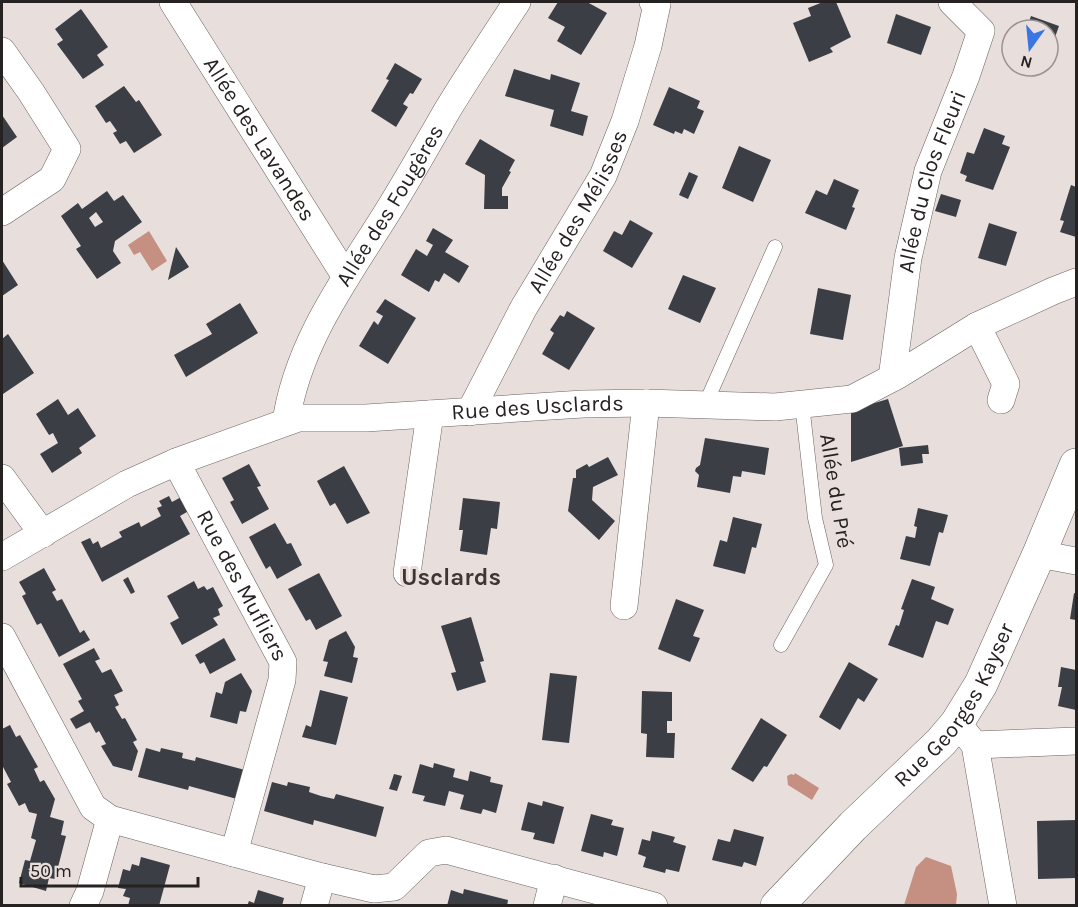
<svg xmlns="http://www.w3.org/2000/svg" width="1078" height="907" viewBox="0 0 1078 907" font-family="Karla,sans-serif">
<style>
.water{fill:#c58f81}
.building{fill:#3b3e44;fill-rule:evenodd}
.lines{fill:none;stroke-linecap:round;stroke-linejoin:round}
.lane-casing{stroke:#6b6361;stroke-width:15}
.street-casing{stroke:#6b6361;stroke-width:28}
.secondary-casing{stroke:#6b6361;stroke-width:34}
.lane{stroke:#fff;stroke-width:14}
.street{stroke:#fff;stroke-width:27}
.secondary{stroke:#fff;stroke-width:33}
.labels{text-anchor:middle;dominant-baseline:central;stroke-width:6;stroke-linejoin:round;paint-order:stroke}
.street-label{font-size:22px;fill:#252221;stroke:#e8dedc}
.neighbourhood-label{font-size:24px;font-weight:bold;fill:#3d3634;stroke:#e8dedc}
</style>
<rect width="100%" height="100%" fill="#e8dedc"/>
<!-- water -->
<path class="water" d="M149,231L167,261L152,271L140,252L134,255L128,245Z
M795,773L819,788L812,800L788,785L787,776L791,774L794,775Z
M926,857L951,866L957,894L956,905H904L916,867Z"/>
<!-- building -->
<path class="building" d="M558,2H587L607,13L581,55L557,41L565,27L548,18Z
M823,2H836L851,37L830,48L833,52L809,62L793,23L811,16L808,8Z
M81,9L108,47L97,55L104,65L83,79L57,44L63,40L55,29Z
M896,14L931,27L921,55L887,43Z
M1031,16L1059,26L1048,57V30H1026Z
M395,63L422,79L413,94L410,93L403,104L408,107L396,127L371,111L389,80L386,79Z
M514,69L550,80L551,74L580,83L571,111L588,116L583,136L550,126L554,110L505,96Z
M124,86L136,102L139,100L162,135L134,153L126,141L120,144L113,133L117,131L110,121L106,123L95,106Z
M669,87L700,101L697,108L704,111L694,134L684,129L682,134L675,131L674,134L653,125Z
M2,115L17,137L2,148Z
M984,128L1005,136L1002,144L1010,147L993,190L965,181L967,176L960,173L967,152L974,154Z
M480,139L515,160L509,171L511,172L502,188V196H508V209H484L485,175L465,164Z
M739,146L771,160L753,202L722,188Z
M689,172L698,176L688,199L679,195Z
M834,179L859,190L852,207L855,208L846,230L805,213L816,190L827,195Z
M1071,185L1076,187V237L1060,232L1064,221L1060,220Z
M107,191L114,201L123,195L142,222L115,241L113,251L121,263L97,279L76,249L81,246L61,216L78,203L82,209ZM96,212L103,222L95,227L89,218Z
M941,194L961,200L956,217L935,211Z
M630,220L653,233L632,268L603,251L614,231L622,235Z
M989,223L1017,232L1006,266L978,258Z
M433,228L453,240L445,252L469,266L459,283L444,273L439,282L435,280L429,292L401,275L416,249L427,256L433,245L426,241Z
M176,247L189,267L168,280L171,267Z
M2,260L18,285L2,296Z
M683,275L716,288L700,323L668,309Z
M818,288L851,295L843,340L810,334Z
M385,299L416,318L388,364L359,346L374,321L378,325L383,316L376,312Z
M240,303L258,333L186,377L174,355L212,334L206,324Z
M567,311L595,328L569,370L542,354L554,333L550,330L560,315L564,317Z
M8,334L34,373L3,394L2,339Z
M58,399L68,415L78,408L96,436L79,448L82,453L52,473L40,454L58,443L53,433L49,435L36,414Z
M888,399L903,446L851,462V410Z
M705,438L769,448L765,475L742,471L741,477L733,476L730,493L697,487L699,475L695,471L696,468L700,465Z
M928,445L929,454H922L923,463L901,466L899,448Z
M608,457L618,475L593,487L592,500L615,521L599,540L568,511L573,478H576V470L587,464L589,467Z
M249,464L261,486L257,487L269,509L242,524L230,502L234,500L222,478Z
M344,466L370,513L347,524L335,503L330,506L317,481Z
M185,495L192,509L180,516L190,534L102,582L81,542L90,538L93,544L98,541L101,548L122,537L119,532L139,522L141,527L161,516L157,508L162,506L159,501L169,496L172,502Z
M463,498L500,502L497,529L491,528L487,555L460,551L463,530H459Z
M918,508L948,515L943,533L939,532L930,566L900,559L906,536L915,538L917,527L914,526Z
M733,517L762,524L756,548L752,547L745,574L713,566L720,540L727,542Z
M275,523L287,544L291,543L302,565L277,579L270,566L266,569L249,537Z
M44,568L56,590L52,592L57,601L62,599L80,633L84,630L90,640L59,657L41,623L37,625L22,596L26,594L19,582Z
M319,573L342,616L316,630L310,619L306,621L288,589Z
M128,577L135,592L131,594L123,580Z
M912,579L935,587L931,599L954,609L948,625L936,621L923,658L888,645L896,625L899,626L904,610L901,609Z
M194,581L198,589L204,586L207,590L213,587L223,606L218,609L220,615L213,618L218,625L182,645L170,623L179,618L167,596Z
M1074,593L1076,594V620L1070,619Z
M676,599L704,610L693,636L700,638L690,662L658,649Z
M471,617L484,661L480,662L486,682L457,691L451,673L456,672L441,626Z
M346,631L355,647L353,657L358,658L352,683L324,676L328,662L323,661L329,640Z
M224,638L236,660L210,674L204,662L200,664L195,655Z
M94,648L100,659L95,661L102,673L111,669L123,691L114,695L119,705L115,707L122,719L125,718L137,740L133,742L138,751L132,771L113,766L101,746L106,744L99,731L96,733L90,722L76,729L70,719L84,711L78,701L82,699L63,664Z
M849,662L878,679L864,702L858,698L840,730L819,717Z
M1061,667L1076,670V710L1058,706L1062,687H1058Z
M241,673L252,691L246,712L240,711L237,724L210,717L216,692L222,694L225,682Z
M550,673L577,676L569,743L542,740Z
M320,690L348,697L336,745L302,737L306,725L311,727Z
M642,691L672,692V721H667V733H675L674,758L646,757L647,734L641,733Z
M761,718L787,735L767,767L764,766L753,782L731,769Z
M10,725L16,737L20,735L38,767L34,769L40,782L44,780L55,799L50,817L64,821L61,835L66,836L55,879L49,878L46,891L19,883L25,860L30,861L36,840L31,838L37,814L29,812L25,803L19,806L7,784L11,782L2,765V729Z
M146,748L160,752L161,748L183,753L182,758L195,761L196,757L245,770L237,799L189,786L188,790L138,777Z
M434,763L455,769L453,777L468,781L470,771L491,777L490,782L503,785L496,813L483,809L481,814L460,809L464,795L449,791L445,806L423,801L425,796L412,793L420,764L433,768Z
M394,774L402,776L397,791L389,789Z
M272,782L287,786L288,782L310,787L309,792L321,796L334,799L336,794L384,807L376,837L314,820L313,825L264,811Z
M543,801L564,807L554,844L533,839L535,833L521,830L528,802L542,806Z
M591,814L613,820L611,825L624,828L617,856L604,852L603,857L581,851Z
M1076,820V878L1038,879L1037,821Z
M734,829L764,837L756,866L744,862L742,867L712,860L718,839L730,842Z
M652,831L675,837L673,842L686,846L679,872L666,869L665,873L643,867L646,857L638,854L642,839L650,841Z
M141,857L170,865L159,906H128L130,898L123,896L126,889L118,888L123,869L130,871L132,864L139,866Z
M464,889L508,900L507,906H447L451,890L463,894Z
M258,890L284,898L282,906H247L249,901L254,903Z"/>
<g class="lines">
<defs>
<path id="lane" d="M705,405L775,247
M781,645L826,565L815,518L802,404"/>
<g id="street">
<path id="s1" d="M173,2L346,277"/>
<path d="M2,51L31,92L67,149L52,179L2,212"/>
<path d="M977,326L1006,384L1001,400"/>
<path id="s2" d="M892,378L908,258L928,171L966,76L981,31L952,2"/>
<path id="s3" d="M470,412L523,309L603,176L625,121L648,46L657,4L653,2"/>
<path id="s4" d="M286,422C298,339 351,272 393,203C412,172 430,140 448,109C470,73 494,37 517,2"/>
<path id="s5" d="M176,462L283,662L282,680L234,853"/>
<path d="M2,478L43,534"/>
<path d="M1039,554L1076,561"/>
<path id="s6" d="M2,557L127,484L176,462L298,418H366L583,404L646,403L775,407L852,399L898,375L977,326L1053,291L1076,282"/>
<path d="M407,573L430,414"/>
<path d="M624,606L646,403"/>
<path d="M2,637L93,807L110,819L322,877L374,889L394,887L429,853L446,850L654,906"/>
<path d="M957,723L975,745L1003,906"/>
<path d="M975,745L1076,741"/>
<path d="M83,906L90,891L110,819"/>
<path d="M314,906L322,877"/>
<path d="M547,906L554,878"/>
</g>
<g id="secondary">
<path id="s7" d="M777,906L853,826L941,742L957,723L981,684L1039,554L1076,465"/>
</g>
</defs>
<!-- lane casing -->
<use href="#lane" class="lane-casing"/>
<!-- street casing -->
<use href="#street" class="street-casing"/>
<!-- secondary casing -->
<use href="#secondary" class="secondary-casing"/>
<!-- lane -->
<use href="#lane" class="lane"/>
<!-- street -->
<use href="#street" class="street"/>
<!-- secondary -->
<use href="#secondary" class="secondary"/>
</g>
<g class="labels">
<!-- street labels -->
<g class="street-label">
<text stroke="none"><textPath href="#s1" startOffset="162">Allée des Lavandes</textPath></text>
<text stroke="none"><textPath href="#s2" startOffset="201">Allée du Clos Fleuri</textPath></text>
<text stroke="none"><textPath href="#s4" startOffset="242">Allée des Fougères</textPath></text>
<text stroke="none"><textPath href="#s3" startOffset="228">Allée des Mélisses</textPath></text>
<text stroke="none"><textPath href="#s6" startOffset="568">Rue des Usclards</textPath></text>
<text transform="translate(836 491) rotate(81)">Allée du Pré</text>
<text stroke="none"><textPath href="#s5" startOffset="140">Rue des Mufliers</textPath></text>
<text stroke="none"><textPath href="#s7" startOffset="270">Rue Georges Kayser</textPath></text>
</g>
<!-- neighbourhood labels -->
<g class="neighbourhood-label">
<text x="451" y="577">Usclards</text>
</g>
</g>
<!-- border -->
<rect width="1078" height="907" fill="none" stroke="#252221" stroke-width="6"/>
<!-- north arrow -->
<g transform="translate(1030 48) rotate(195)"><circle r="28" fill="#e8dedc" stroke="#9a9391" stroke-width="1.5"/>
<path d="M0-4.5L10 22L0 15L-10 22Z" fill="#3a75e4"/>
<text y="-9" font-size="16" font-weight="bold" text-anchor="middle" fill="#252221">N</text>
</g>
<!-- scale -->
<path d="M21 877v9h177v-9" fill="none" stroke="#252221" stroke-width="3"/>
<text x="30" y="877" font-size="18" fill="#252221" stroke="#e8dedc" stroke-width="4.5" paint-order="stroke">50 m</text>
</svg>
